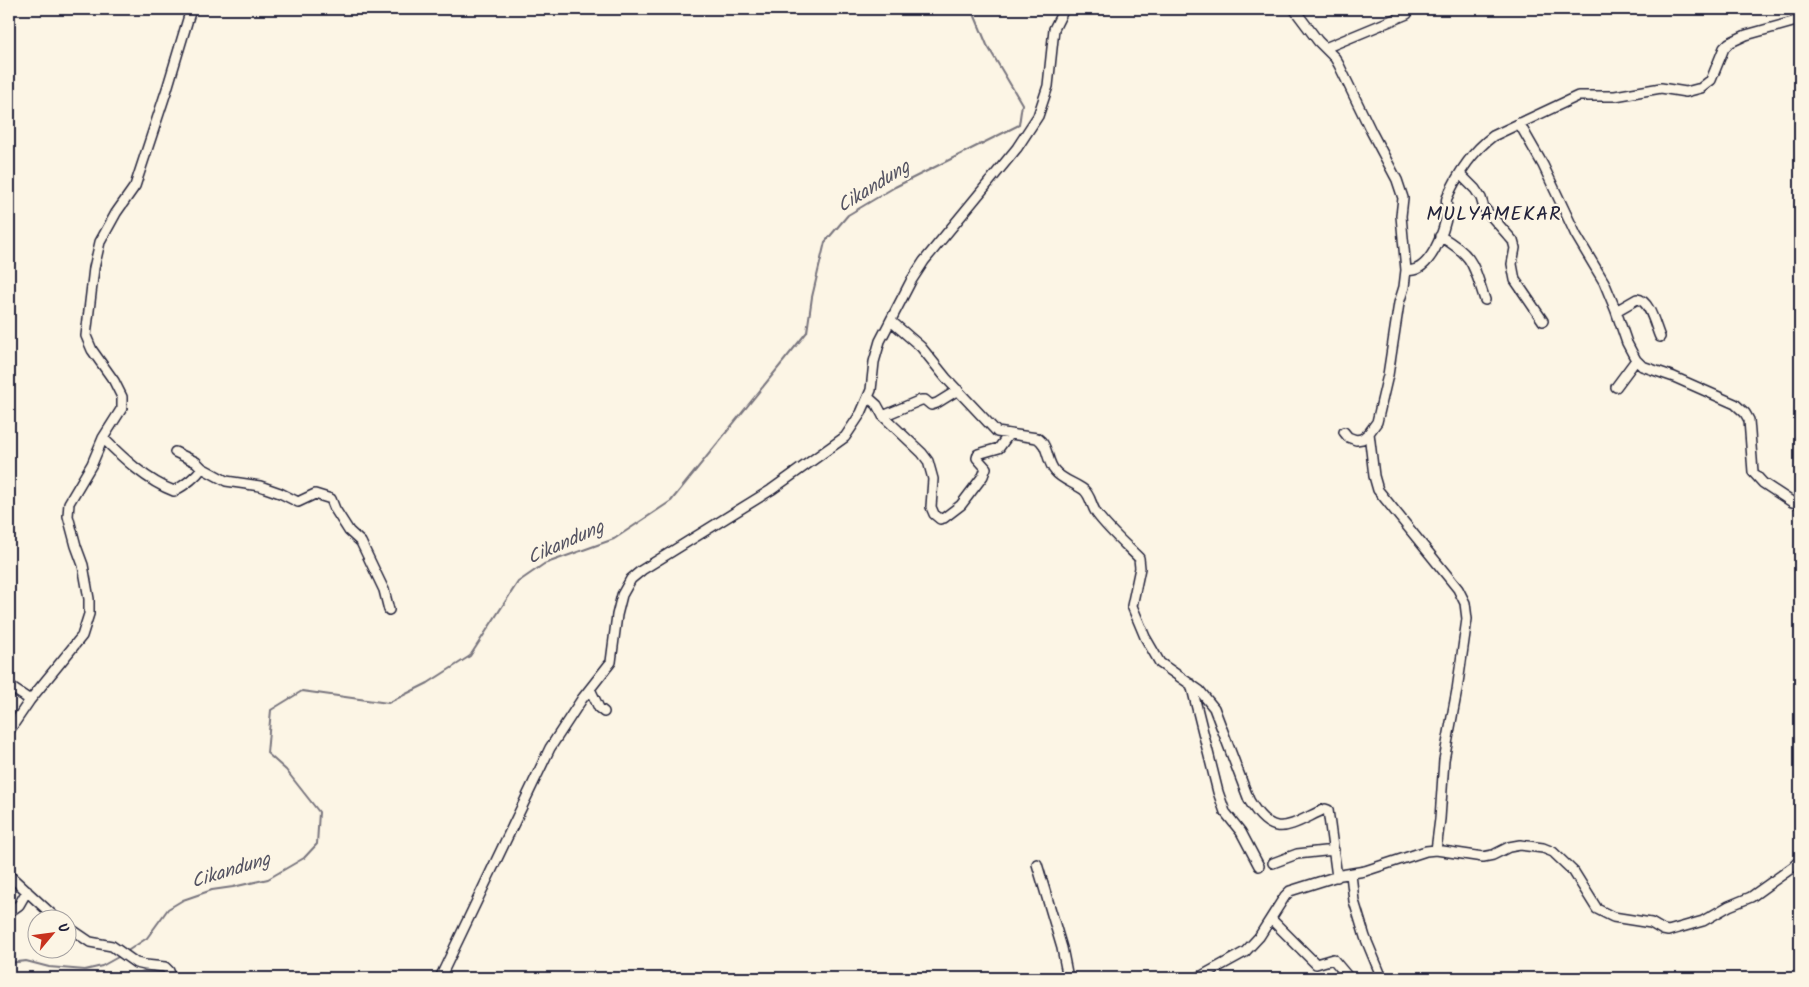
<svg xmlns="http://www.w3.org/2000/svg" width="1809" height="987" viewBox="0 0 1809 987" font-family="Kalam,sans-serif">
<style>
.lines{fill:none;stroke-linecap:round;stroke-linejoin:round}
.stream{stroke:#78757e;stroke-width:2}
.minor-casing{stroke:#22223b;stroke-width:12}
.minor{stroke:#fcf5e5;stroke-width:9}
.labels{text-anchor:middle;dominant-baseline:central;stroke-width:4.5;stroke-linejoin:round;paint-order:stroke}
.water-label{font-size:19px;font-style:italic;fill:#545362;stroke:#fcf5e5}
.quarter-label{font-size:20px;letter-spacing:1px;fill:#22223b;stroke:#fcf5e5}
</style>
<rect width="100%" height="100%" fill="#fcf5e5"/>
<filter id="ink" filterUnits="userSpaceOnUse"><feTurbulence type="fractalNoise" baseFrequency=".02" numOctaves="2"/><feDisplacementMap in="SourceGraphic" scale="10" xChannelSelector="R" yChannelSelector="G"/><feConvolveMatrix kernelMatrix="1 2 1 2 8 2 1 2 1" color-interpolation-filters="sRGB"/></filter>
<g filter="url(#ink)">
<g class="lines">
<!-- stream -->
<path class="stream" d="M126,952L147,938L168,909L183,900L212,890L233,887L268,879L304,858L317,844L319,812L286,770L267,753L271,710L302,691L388,703L428,683L470,656L518,582L544,564L614,539L671,501L807,332L812,297L825,242L848,215L895,187L1019,125L1022,104L987,45L972,9
M9,963L26,961L49,967L85,970L102,966L120,956"/>
<defs>
<path id="minor" d="M1294,9L1318,41L1335,58L1339,65L1371,131L1397,180L1403,198L1401,216L1406,270L1404,287L1399,303L1388,375L1377,422L1369,433L1362,439L1356,440L1348,437L1344,432
M1325,48L1407,14
M1519,123L1543,165L1576,235L1604,282L1616,311L1627,343L1636,360L1642,366L1674,377L1735,404L1745,413L1749,420L1753,472L1763,483L1792,502L1800,504
M1461,175L1475,189L1481,198L1484,208L1513,241L1515,248L1512,264L1515,280L1543,321
M1440,236C1474,256 1473,264 1485,300
M1406,270C1429,275 1445,231 1447,213C1448,208 1445,203 1447,198C1457,175 1473,151 1493,136L1578,96H1615L1661,88L1686,92L1701,88L1711,80L1724,48L1729,43L1746,35L1800,20
M1616,311L1637,299C1650,300 1655,326 1660,337
M891,321L921,347L946,378L997,432L1037,438C1049,445 1046,461 1055,471C1062,480 1075,483 1084,490C1091,496 1091,506 1097,514C1109,530 1125,544 1139,558L1140,568L1132,606L1145,637L1160,663L1200,691L1214,708L1249,800C1274,842 1289,825 1325,809L1328,810L1337,877
M1616,387L1636,360
M868,397L877,405L883,416L921,400H925L931,405L937,403L958,390
M883,416L922,453L928,461L933,479L931,507L934,514L940,519L944,518L961,505L983,476L986,468L977,458L978,454L999,448L1009,434
M1369,433L1374,476L1378,490L1458,589L1465,603L1467,619L1457,690L1444,760L1440,819L1436,850
M103,438C123,458 147,481 174,491C185,485 195,478 202,468L226,481L260,486L280,493L298,502L315,494L331,499L335,509L349,531L361,542L384,590L389,610
M175,452L196,462L202,468
M1191,684L1218,792L1225,812L1241,832L1259,866
M9,686L30,700
M590,689L599,708L604,712
M9,731L30,700L82,636L89,614V599L83,565L76,546L68,516L69,503L92,464L103,438L122,408V397L114,381L92,350L86,336L94,268L100,242L116,213L135,186L167,89L191,9
M1273,863L1297,854L1334,850
M1037,864L1062,948L1068,978
M1351,874L1354,901L1365,937L1382,978
M9,875L58,920
M9,912L19,905L27,891
M1271,919L1316,964L1333,959L1349,978
M68,927L90,942L112,946L136,963L145,965L165,967L169,971L171,978
M440,978L550,748L582,699L611,662L617,615L622,595L631,579L642,570L771,490L845,437L861,413L871,390L874,362L880,341L911,281L924,261L1017,148L1038,116L1048,86L1054,29L1064,9
M1198,978L1245,952L1259,937L1285,896L1290,891L1341,875L1365,871L1426,851L1436,850L1483,857L1493,855L1509,847L1520,845L1543,848L1553,852L1574,872L1597,909L1613,917L1651,923L1663,930L1668,931L1703,921L1729,906L1751,897L1793,867L1800,860"/>
</defs>
<!-- minor casing -->
<use href="#minor" class="minor-casing"/>
<!-- minor -->
<use href="#minor" class="minor"/>
</g>
</g>
<g class="labels">
<!-- water labels -->
<g class="water-label">
<text transform="translate(874 187) rotate(-32)">Cikandung</text>
<text transform="translate(566 543) rotate(-24)">Cikandung</text>
<text transform="translate(231 871) rotate(-17)">Cikandung</text>
</g>
<!-- quarter labels -->
<g class="quarter-label">
<text x="1494" y="215">MULYAMEKAR</text>
</g>
</g>
<!-- margin -->
<rect width="1809" height="987" fill="none" stroke="#fcf5e5" stroke-width="30"/>
<rect x="15" y="15" width="1779" height="957" fill="none" stroke="#22223b" stroke-width="2" filter="url(#ink)"/>
<!-- north arrow -->
<g transform="translate(52 934) rotate(61)"><circle r="24" fill="#fcf5e5" stroke="#a5a1a1"/>
<path d="M0-4L9 19L0 12L-9 19Z" fill="#c8321e"/>
<text y="-8" font-size="14" font-weight="bold" text-anchor="middle" fill="#22223b">U</text>
</g>
</svg>
